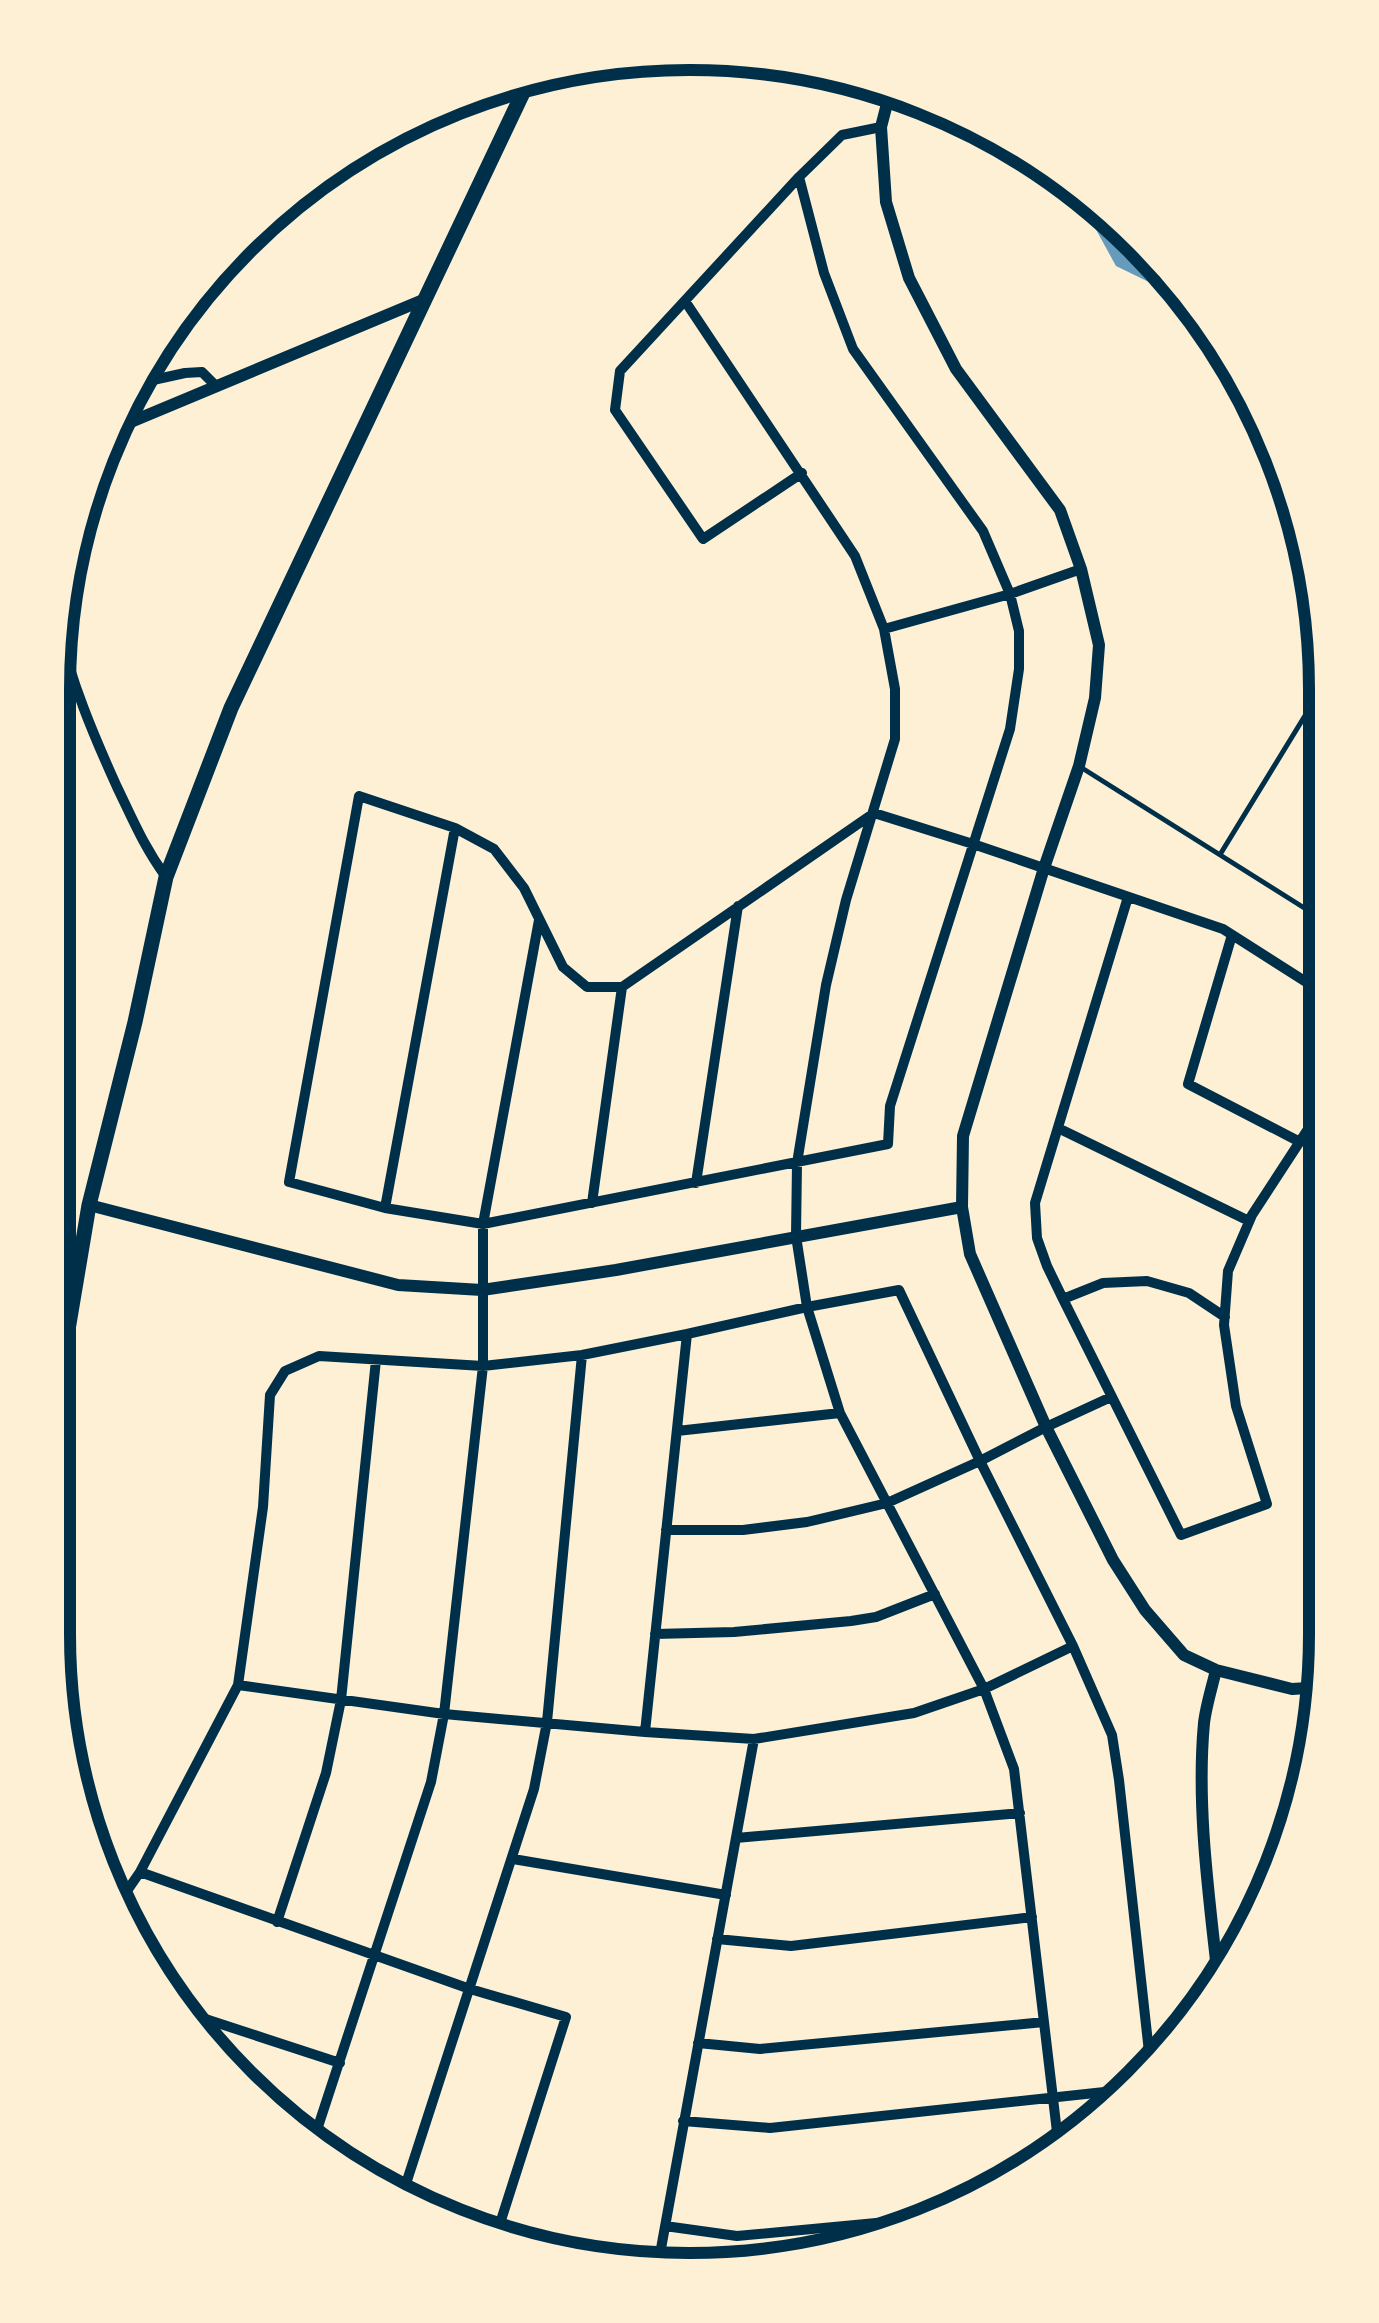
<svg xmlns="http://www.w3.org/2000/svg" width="1379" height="2323" viewBox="0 0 1379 2323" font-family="'Public Sans',sans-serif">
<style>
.water{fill:#669bbc}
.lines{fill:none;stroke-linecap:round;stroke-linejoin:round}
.service{stroke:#003049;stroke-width:5}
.minor{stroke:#003049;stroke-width:10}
.tertiary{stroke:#003049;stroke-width:12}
.primary{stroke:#003049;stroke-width:15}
.rim{fill:none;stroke:#003049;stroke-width:12}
</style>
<rect width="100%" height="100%" fill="#fdf0d5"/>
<!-- water -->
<path class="water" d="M1071,184L1168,269L1192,303L1116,266Z"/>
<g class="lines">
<!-- service -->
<path class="service" d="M1082,768L1325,921
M1221,853L1325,683"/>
<!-- minor -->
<path class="minor" d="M799,177L824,273L853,349L983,531L1010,594L1019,631V669L1010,729L890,1106L888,1144L483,1224L385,1208L289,1182L359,796L455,828L494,849L524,888L563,967L587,987H622L874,813L973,844L1223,929L1325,994
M685,301L855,556L884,629L895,689V739L846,900L826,985L797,1163L796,1236L807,1307L840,1413L984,1689L1014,1769L1059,2149
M146,364L153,380L185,373L202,372L216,386
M802,473L703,539L615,410L620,371L799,177L842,135L881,127
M58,624C71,682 93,734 117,787C133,820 144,847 166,877
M884,629L1010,594L1081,569
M1128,897L1035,1203L1037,1238L1047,1266L1063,1299L1181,1535L1267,1504L1236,1406L1224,1325L1228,1271L1252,1215L1325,1103
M1232,935L1188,1084L1300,1142
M53,955L61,874L54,853
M1058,1128L1249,1221
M696,1183L738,906
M592,1203L622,987
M385,1208L455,828
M1063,1299L1103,1283L1147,1281L1189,1293L1225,1317
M53,1317L63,1350
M677,1431L840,1413
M666,1530H743L807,1522L887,1503L980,1461L1046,1427L1111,1397
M655,1634L734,1632L851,1621L876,1617L935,1594
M238,1685L444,1714L645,1732L754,1739L914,1713L984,1689L1073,1646
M645,1732L687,1334L807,1307L899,1290L980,1461L1073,1646L1112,1735L1119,1780L1150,2061
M736,1838L1020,1813
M513,1859L726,1895
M140,1872L470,1989L566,2017L495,2239
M120,1901L140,1872L238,1685L263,1507L270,1395L285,1371L319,1356L483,1366L582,1355L687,1334
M277,1922L326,1773L341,1700L376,1360
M717,1939L791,1946L1032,1917
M178,2010L340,2063
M698,2043L760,2049L1044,2022
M683,2121L770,2128L1123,2090
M313,2142L431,1782L444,1714L483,1366V1224L539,920
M402,2196L534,1789L547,1722L582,1355
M665,2226L737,2236L929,2218
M658,2265L754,1739"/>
<!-- tertiary -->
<path class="tertiary" d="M889,96L881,127L886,202L909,278L956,369L1060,510L1081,569L1099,645L1095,698L1079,766L1044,868L963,1136L962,1207L970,1254L1046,1427L1113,1560L1145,1610L1184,1655L1216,1670L1292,1689L1323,1687
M114,429L423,300
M89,1205L398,1285L482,1290L616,1270L962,1207
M1216,1670C1212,1687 1206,1706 1204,1723C1196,1809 1210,1903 1219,1988"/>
<!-- primary -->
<path class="primary" d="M53,1419L89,1205L135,1022L166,877L231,708L529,80
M53,1480L60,1409"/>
</g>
<!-- crop -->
<path d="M0 0H1379V2323H0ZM689 70H690A619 619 0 0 1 1309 689V1634A619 619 0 0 1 690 2253H689A619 619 0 0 1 70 1634V689A619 619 0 0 1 689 70Z" fill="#fdf0d5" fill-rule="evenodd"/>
<path class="rim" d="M689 70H690A619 619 0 0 1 1309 689V1634A619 619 0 0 1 690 2253H689A619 619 0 0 1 70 1634V689A619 619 0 0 1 689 70Z"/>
</svg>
